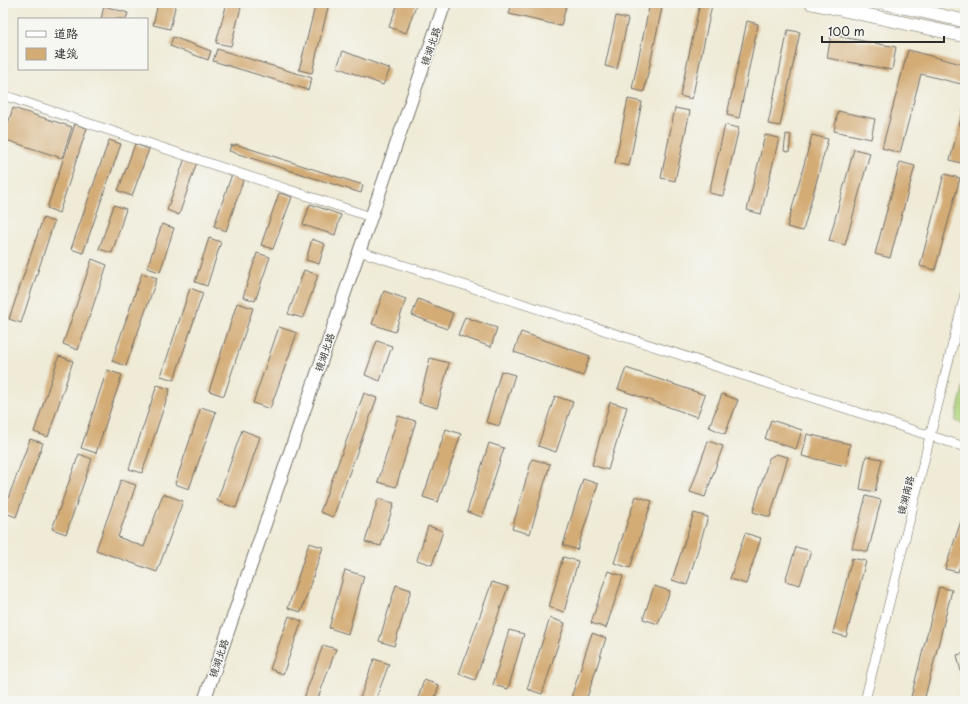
<svg xmlns="http://www.w3.org/2000/svg" width="968" height="704" viewBox="0 0 968 704" font-family="'Playpen Sans','LXGW WenKai TC',sans-serif">
<style>
.green{fill:#b0d37c;stroke:#6e7f54}
.building{fill:#d3ab75}
.lines{fill:none;stroke-linecap:round;stroke-linejoin:round}
.minor-casing{stroke:#706e67;stroke-width:10}
.tertiary-casing{stroke:#706e67;stroke-width:14}
.secondary-casing{stroke:#706e67;stroke-width:14}
.minor{stroke:#fff;stroke-width:9}
.tertiary{stroke:#fff;stroke-width:12}
.secondary{stroke:#fff;stroke-width:13}
.labels{text-anchor:middle;dominant-baseline:central;stroke-width:3;stroke-linejoin:round;paint-order:stroke}
.street-label{font-size:10px;fill:#2b2b2b;stroke:#f6f6f2}
</style>
<rect width="100%" height="100%" fill="#f6f6f2"/>
<filter id="ink" filterUnits="userSpaceOnUse"><feTurbulence type="fractalNoise" baseFrequency=".025" numOctaves="2"/><feDisplacementMap in="SourceGraphic" scale="8" xChannelSelector="R" yChannelSelector="G"/><feConvolveMatrix kernelMatrix="1 2 1 2 8 2 1 2 1" color-interpolation-filters="sRGB"/></filter>
<filter id="wash" filterUnits="userSpaceOnUse"><feTurbulence type="fractalNoise" baseFrequency=".012" numOctaves="4" result="noise"/><feDisplacementMap in="SourceGraphic" scale="16" xChannelSelector="R" yChannelSelector="G"/><feGaussianBlur stdDeviation="0.9" result="paint"/><feColorMatrix in="noise" values="0 0 0 0 0 0 0 0 0 0 0 0 0 0 0 0 0 1.4 0 .05"/><feComposite in="paint" operator="in"/></filter>
<g filter="url(#wash)">
<rect width="100%" height="100%" fill="#efebd7"/>
<!-- green -->
<path class="green" d="M965,380V425L955,421Z"/>
<g id="blocks">
<!-- building -->
<path class="building" d="M158,3H176L170,29L153,25Z
M227,3H242L231,46L216,43Z
M316,3H329L312,73L299,70Z
M398,3H417L406,33L389,27Z
M512,3H553L566,6L561,26L509,14Z
M650,3H663L644,92L632,89Z
M700,3L712,5L692,99L680,96Z
M104,6L128,13L126,19H101Z
M616,16L628,19L617,69L605,66Z
M747,21L758,24L739,118L727,115Z
M788,30L800,32L780,126L768,124Z
M831,35L896,47L892,70L827,58Z
M173,37L211,51L208,60L170,46Z
M217,49L312,78L308,90L213,61Z
M908,50L965,65V85L921,74L900,153L882,148Z
M343,51L390,69L383,85L337,67Z
M628,99L642,102L629,166L615,163Z
M965,103V146L961,163L950,160Z
M13,108L72,127L62,158L3,139Z
M675,108L690,111L675,181L661,178Z
M838,111L875,119L871,139L834,131Z
M75,124L87,128L59,213L47,208Z
M725,125L739,128L723,196L709,193Z
M786,134L791,135L789,152L784,151Z
M765,135L779,138L761,214L747,210Z
M812,135L828,139L803,231L787,227Z
M109,140L121,144L83,253L71,249Z
M135,144L149,149L132,196L118,191Z
M235,144L363,185L361,193L229,151L231,145L235,146Z
M854,149L870,153L845,245L829,241Z
M185,158L197,162L179,215L167,210Z
M900,162L915,166L890,258L875,254Z
M232,174L244,178L226,231L214,226Z
M944,174L960,178L935,270L920,266Z
M279,193L292,197L273,249L261,245Z
M310,204L341,215L335,235L303,225Z
M114,205L126,209L112,253L99,249Z
M43,218L54,222L21,323L9,319Z
M162,224L174,228L160,272L147,268Z
M209,238L221,242L207,286L195,282Z
M312,239L325,244L319,264L306,260Z
M257,253L270,257L255,301L243,297Z
M92,259L107,265L78,350L63,344Z
M304,270L318,275L303,318L288,314Z
M142,273L157,278L126,366L112,361Z
M190,288L203,293L174,380L161,376Z
M384,291L406,299L395,332L372,324Z
M418,299L453,313L447,329L412,315Z
M237,303L253,308L224,396L209,391Z
M465,317L497,328L491,347L458,335Z
M279,327L297,333L270,409L253,403Z
M521,332L590,356L583,376L514,352Z
M377,341L392,346L380,381L365,375Z
M59,356L73,361L48,437L34,432Z
M430,358L449,363L437,408L419,403Z
M626,368L705,395L697,417L618,389Z
M107,370L122,375L96,453L81,448Z
M501,371L515,375L499,426L486,422Z
M157,385L170,389L142,473L129,469Z
M364,393L377,398L333,517L320,512Z
M722,394L738,400L725,434L709,427Z
M555,396L573,402L556,452L538,446Z
M610,402L627,407L608,470L592,465Z
M201,407L216,412L189,489L175,484Z
M398,416L416,421L396,487L378,482Z
M771,420L802,430L796,449L765,439Z
M446,429L461,434L438,502L423,497Z
M242,430L260,437L236,508L217,501Z
M807,434L850,444L846,466L802,456Z
M30,439L43,443L16,517L3,512Z
M708,441L723,446L705,497L690,492Z
M489,443L504,448L482,517L467,512Z
M79,454L92,459L66,534L52,529Z
M776,454L788,457L770,517L753,512L769,458Z
M866,456L882,459L875,492L860,489Z
M532,459L550,464L530,534L512,529Z
M583,479L598,484L577,550L563,545Z
M121,480L136,485L118,537L144,547L163,494L183,501L157,572L96,550Z
M636,496L652,501L630,568L614,563Z
M866,496L881,500L868,552L852,548Z
M378,499L394,503L381,546L365,542Z
M965,509V549L958,572L945,569Z
M694,513L708,517L687,585L672,580Z
M428,526L443,531L432,565L417,560Z
M745,533L761,538L746,584L730,579Z
M309,543L323,547L301,612L288,608Z
M796,547L811,551L800,585L785,581Z
M563,557L578,561L564,612L549,607Z
M852,558L866,561L846,637L833,633Z
M345,570L364,576L348,634L329,628Z
M608,571L623,576L606,628L591,623Z
M492,582L508,587L475,680L459,674Z
M396,585L411,590L394,646L379,641Z
M654,586L670,591L658,624L643,619Z
M939,587L952,590L924,701H910Z
M289,616L302,621L283,674L270,669Z
M550,618L565,623L542,694L527,689Z
M509,630L524,634L508,689L493,685Z
M592,633L606,638L586,701H570Z
M323,645L336,649L317,701H303Z
M965,653V684H964L957,655Z
M374,659L389,664L375,701H359Z
M424,680L439,685L434,701H417Z"/>
</g>
</g>
<g filter="url(#ink)">
<use href="#blocks" fill-opacity="0" stroke="#706e67" stroke-width="1"/>
<g class="lines">
<defs>
<path id="minor" d="M3,95L371,217
M359,251L965,447
M865,701L965,294"/>
<path id="tertiary" d="M204,701L445,3"/>
<path id="secondary" d="M811,3L965,36
M885,3L965,21"/>
</defs>
<!-- minor casing -->
<use href="#minor" class="minor-casing"/>
<!-- tertiary casing -->
<use href="#tertiary" class="tertiary-casing"/>
<!-- secondary casing -->
<use href="#secondary" class="secondary-casing"/>
<!-- minor -->
<use href="#minor" class="minor"/>
<!-- tertiary -->
<use href="#tertiary" class="tertiary"/>
<!-- secondary -->
<use href="#secondary" class="secondary"/>
</g>
</g>
<g class="labels">
<!-- street labels -->
<g class="street-label">
<text transform="translate(430 46) rotate(-71)">镜湖北路</text>
<text transform="translate(324 352) rotate(-71)">镜湖北路</text>
<text transform="translate(905 495) rotate(-76)">镜湖南路</text>
<text transform="translate(218 658) rotate(-71)">镜湖北路</text>
</g>
</g>
<!-- margin -->
<rect width="968" height="704" fill="none" stroke="#f6f6f2" stroke-width="16"/>
<!-- legend -->
<rect x="18" y="18" width="130" height="52" fill="#f6f6f2" stroke="#a5a5a2"/>
<rect x="26" y="31" width="20" height="6" fill="#ffffff" stroke="#a5a5a2"/>
<text x="54" y="38" font-size="12" fill="#2b2b2b">道路</text>
<rect x="26" y="48" width="20" height="12" fill="#d3ab75" stroke="#a5a5a2"/>
<text x="54" y="58" font-size="12" fill="#2b2b2b">建筑</text>
<!-- scale -->
<path d="M822 36v6h122v-6" fill="none" stroke="#2b2b2b" stroke-width="2"/>
<text x="828" y="36" font-size="12" fill="#2b2b2b" stroke="#f6f6f2" stroke-width="3" paint-order="stroke">100 m</text>
</svg>
